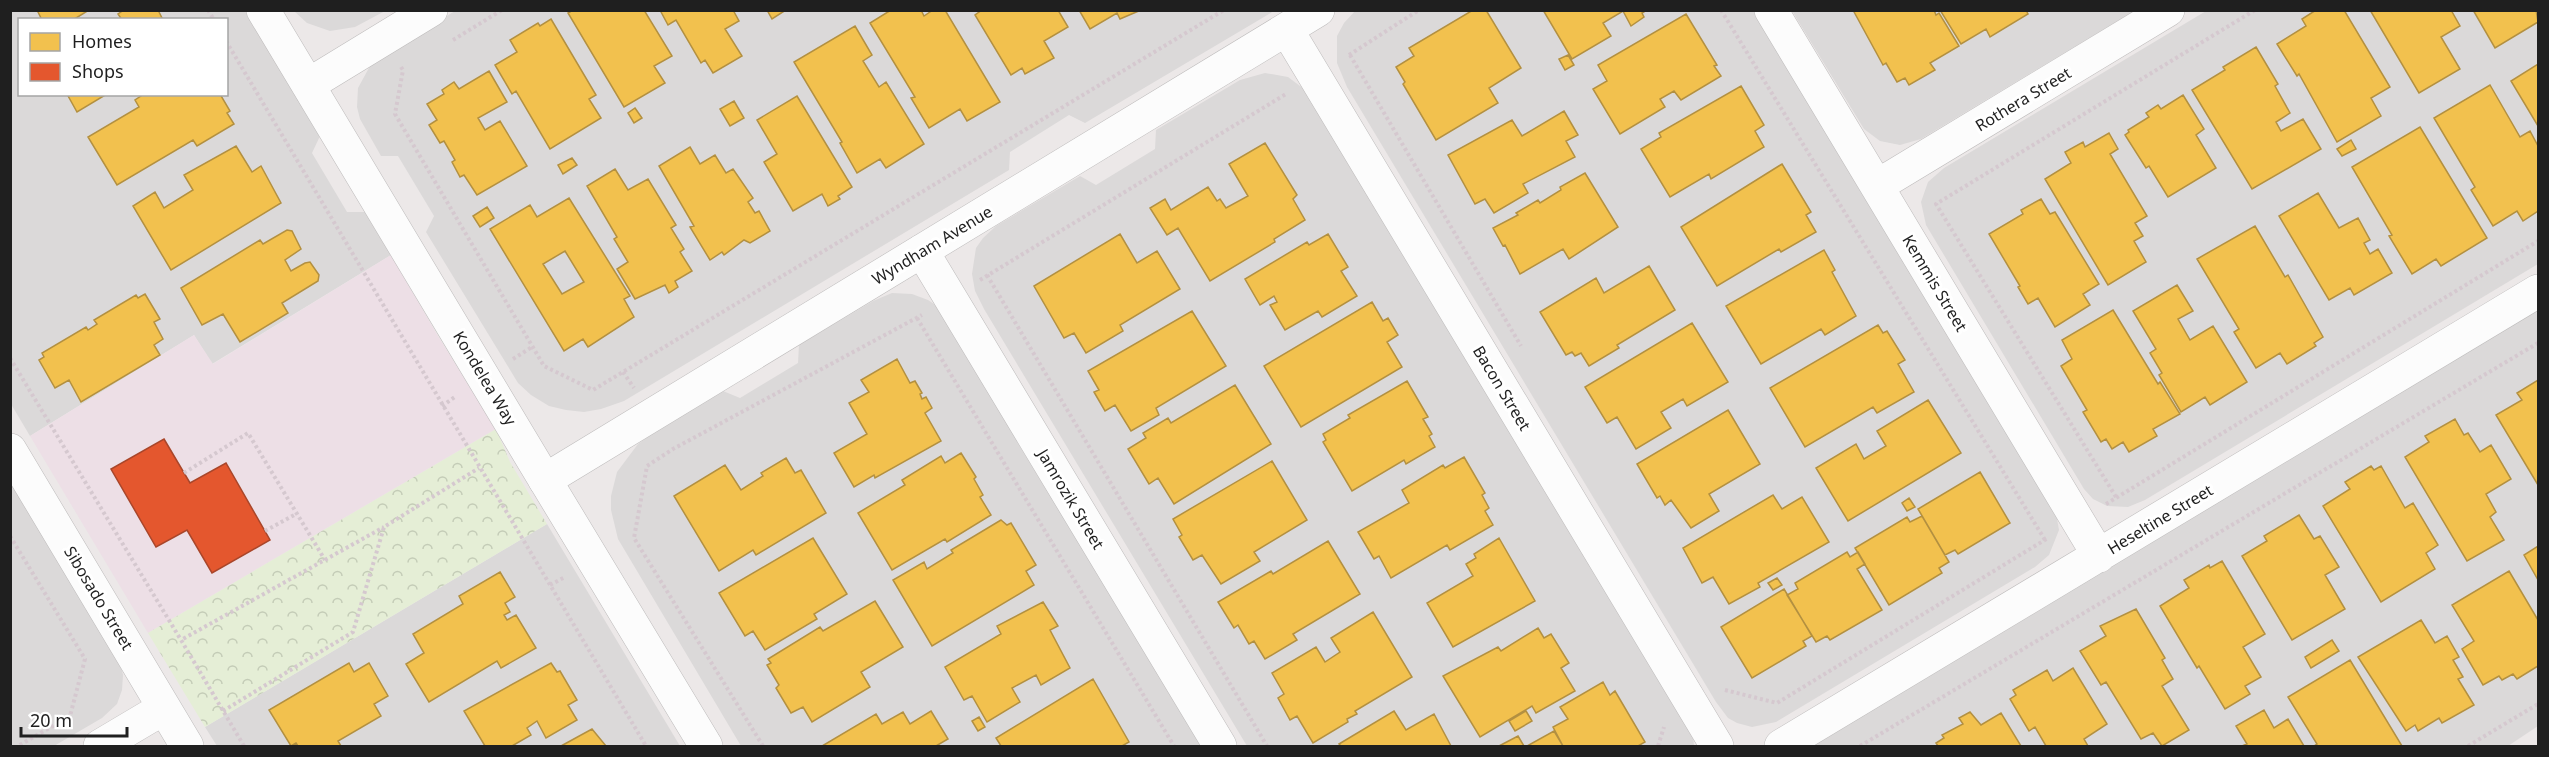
<svg xmlns="http://www.w3.org/2000/svg" width="2549" height="757" viewBox="0 0 2549 757" font-family="'Noto Sans',sans-serif">
<style>
.built{fill:#dbd9d9;fill-rule:evenodd}
.commercial{fill:#eddfe6}
.park{fill:url(#park-crowns)}
.homes{fill:#f2c14e;stroke:#b39040;stroke-width:1.5;fill-rule:evenodd}
.shops{fill:#e4572e;stroke:#a9462a;stroke-width:1.5}
.lines{fill:none;stroke-linecap:round;stroke-linejoin:round}
.minor-casing{stroke:#bdbbbb;stroke-width:34}
.tertiary-casing{stroke:#bdbbbb;stroke-width:34}
.path{stroke:#d5c8cf;stroke-width:4;stroke-dasharray:3 3;stroke-linecap:butt}
.minor{stroke:#fcfcfc;stroke-width:33}
.tertiary{stroke:#fcfcfc;stroke-width:33}
.labels{text-anchor:middle;dominant-baseline:central;stroke-width:6;stroke-linejoin:round;paint-order:stroke}
.street-label{font-size:16px;fill:#1f1f1f;stroke:#fff}
</style>
<defs>
<pattern id="park-crowns" width="20" height="18" patternUnits="userSpaceOnUse" patternTransform="scale(1.5)"><rect width="20" height="18" fill="#e5eed6"/><path d="M2 6a3 3 0 1 1 6 0M12 15a3 3 0 1 1 6 0" fill="none" stroke="#c4ccb7"/></pattern>
</defs>
<rect width="100%" height="100%" fill="#ece8e8"/>
<!-- built -->
<path class="built" d="M11,11H245L320,136L312,153L347,212H365L391,255L212,364L194,335L30,436L11,404ZM20,20H226V94H20Z
M294,11H385L355,27L330,31L307,23Z
M455,11H1274L1085,123L1069,115L1010,152L1009,170L624,401L601,409L584,412L566,410L549,406L531,395L518,383L426,232L434,216L398,156H381L360,119L357,107L358,88L370,66L380,56Z
M1355,11H1754L2056,513L2059,530L2049,555L2035,567L1776,722L1752,727L1737,723L1728,718L1716,702L1347,87L1337,63V36L1344,23Z
M1792,11H2134L1921,139L1900,145L1880,141L1864,129Z
M2206,11H2538V264L2145,500L2128,507L2107,506L2093,499L2084,489L1926,225L1921,202L1928,182L1944,168Z
M1265,73L1288,77L1304,89L1693,735L1694,746H1247L984,309L975,291L972,274L976,248L983,238L996,226L1080,176L1096,185L1155,149L1156,130L1240,80Z
M892,293L912,294L928,300L937,306L1205,746H741L618,539L611,510V496L617,472L638,444L660,428L723,391L740,398L798,363L799,345L873,301Z
M2538,306V726L2508,746H1806Z
M10,481L120,663L123,675L122,690L117,704L102,718L54,746H11Z
M547,524L680,746H217L205,727Z"/>
<!-- commercial -->
<path class="commercial" d="M391,255L438,336L496,429L148,633L30,436L194,335L213,364Z"/>
<!-- park -->
<path class="park" d="M496,429L510,462L547,524L205,727L148,633Z"/>
<!-- homes -->
<path class="homes" d="M37,10H89L73,20H42Z
M124,10H158L163,20H122L118,14Z
M573,10H644L672,56L654,66L665,83L624,107L568,13Z
M660,10H733L739,21L725,29L742,56L713,73L705,60L701,63L676,20L668,25Z
M767,10H786L772,19Z
M891,10H921L924,16L933,10H945L1000,102L967,121L960,109L929,128L911,98L915,97L870,23Z
M982,10H1058L1068,27L1044,41L1054,58L1025,74L1022,68L1011,75L975,15Z
M1079,10H1141L1120,19L1117,13L1090,29Z
M1473,10H1486L1521,68L1489,88L1498,103L1436,140L1403,84L1405,82L1396,67L1414,56L1409,48Z
M1543,10H1647L1642,13L1644,17L1631,26L1623,11L1603,23L1611,36L1572,59Z
M1853,10H1934L1936,15L1939,13L1959,46L1930,63L1935,70L1909,85L1905,78L1897,82L1886,63L1883,65Z
M1940,10H2026L2028,14L1990,37L1986,29L1961,44Z
M2316,10H2344L2390,87L2371,98L2381,116L2337,142L2299,74L2297,76L2277,44L2306,26L2302,19Z
M2370,10H2451L2460,26L2441,37L2460,69L2419,93Z
M2473,10H2536L2538,22L2495,48Z
M1686,14L1717,65L1714,66L1721,76L1681,100L1674,91L1660,99L1665,107L1620,134L1593,89L1607,81L1598,65Z
M551,19L596,95L589,99L601,118L550,149L516,91L512,94L495,65L517,52L510,40L538,23L540,26Z
M855,26L872,55L863,61L879,87L886,82L924,144L886,168L880,159L857,173L840,143L842,142L794,62Z
M2256,47L2278,84L2275,86L2290,113L2276,122L2281,131L2303,119L2321,149L2252,189L2192,90L2225,70L2223,67Z
M1568,55L1574,65L1565,70L1559,59Z
M2538,64V126L2511,81Z
M489,71L507,102L478,118L485,130L500,121L527,166L477,195L464,175L460,177L452,162L455,160L444,141L440,143L429,125L437,120L427,104L444,94L442,90L454,82L459,89Z
M2490,85L2520,137L2530,131L2538,146V211L2523,221L2517,211L2493,226L2471,190L2475,187L2434,118Z
M1741,86L1764,125L1755,131L1764,147L1711,179L1709,174L1670,197L1641,149L1661,137L1659,133Z
M67,94H107L77,112Z
M144,94H220L230,111L227,113L234,124L197,146L193,140L117,185L88,137L139,107L135,100Z
M2183,95L2204,129L2196,135L2216,168L2168,197L2149,166L2146,168L2125,135L2129,132L2128,130L2149,117L2146,113L2158,105L2161,109Z
M797,96L852,187L838,196L840,199L828,206L822,194L793,211L764,162L777,154L757,120Z
M734,101L744,118L730,126L720,109Z
M635,108L642,118L634,123L628,113Z
M1564,111L1578,135L1566,141L1575,157L1523,184L1528,193L1494,213L1485,199L1475,204L1448,155L1512,120L1522,136Z
M2420,127L2487,238L2441,266L2436,259L2412,274L2389,236L2392,235L2352,167Z
M2109,133L2118,149L2110,154L2147,216L2135,223L2143,236L2134,241L2146,262L2108,285L2045,179L2071,163L2065,152L2083,142L2085,147Z
M2351,140L2356,149L2342,156L2337,149Z
M1265,143L1297,195L1293,199L1305,220L1274,239L1275,242L1210,281L1178,228L1167,235L1150,208L1165,199L1171,210L1208,187L1217,201L1220,199L1226,208L1248,196L1229,164Z
M236,146L252,172L261,166L281,203L171,270L133,206L155,192L164,208L193,190L184,175Z
M690,147L700,164L715,155L726,173L733,169L753,198L748,202L755,213L759,211L770,231L750,243L744,240L724,255L722,252L710,260L690,227L694,226L659,166Z
M572,158L577,165L563,174L558,165Z
M1782,164L1811,212L1806,215L1816,232L1781,252L1779,249L1717,286L1681,227Z
M615,169L628,190L648,179L676,225L671,228L684,249L680,252L692,271L675,281L678,287L669,293L665,285L635,299L617,269L628,262L614,239L617,237L587,186Z
M1585,173L1618,227L1569,259L1563,249L1520,274L1505,245L1503,246L1493,228L1518,215L1516,213L1538,200L1540,203L1561,190L1560,187Z
M2318,193L2339,228L2358,218L2370,240L2364,243L2370,254L2378,249L2392,273L2354,295L2350,288L2329,300L2279,216Z
M569,198L630,296L624,299L634,317L588,347L583,339L564,351L490,229L530,205L537,217ZM565,251L584,282L562,294L543,264Z
M2041,199L2050,214L2055,212L2099,284L2083,294L2090,305L2055,327L2038,298L2028,304L2018,287L2020,286L1989,234L2023,214L2021,210Z
M487,207L494,218L480,227L473,216Z
M2255,226L2285,277L2288,275L2323,337L2314,343L2316,346L2287,364L2280,353L2256,368L2234,332L2239,329L2197,259Z
M287,230L292,231L301,249L285,260L291,271L305,263L310,262L319,275L318,281L282,303L288,313L240,342L223,314L202,325L181,288L260,240L263,244Z
M1120,234L1137,263L1157,251L1180,289L1120,325L1123,331L1086,353L1074,333L1064,338L1034,286Z
M1328,234L1348,267L1341,271L1357,296L1322,317L1318,311L1285,330L1270,305L1277,302L1274,296L1260,305L1245,279L1307,242L1309,245Z
M1824,250L1835,270L1832,272L1856,316L1825,335L1821,329L1761,364L1726,306Z
M1649,266L1675,310L1617,345L1619,348L1589,366L1581,353L1575,356L1572,352L1566,355L1540,312L1596,278L1604,293Z
M2177,285L2193,311L2178,319L2190,340L2213,326L2247,382L2210,405L2205,397L2181,412L2159,375L2162,373L2150,353L2156,349L2133,311Z
M145,294L160,319L154,322L163,339L154,345L160,355L81,402L69,380L55,388L39,360L44,357L42,353L86,327L88,330L97,324L94,320L136,295L138,298Z
M1372,302L1383,321L1388,318L1398,335L1387,342L1402,367L1301,427L1264,366Z
M2113,310L2158,384L2160,382L2180,414L2153,429L2157,436L2129,452L2123,442L2112,449L2106,439L2101,442L2083,412L2087,410L2061,366L2072,359L2062,340Z
M1192,311L1226,366L1156,408L1159,415L1131,431L1115,405L1105,411L1094,392L1099,390L1088,371Z
M1692,323L1728,382L1687,406L1683,399L1661,412L1671,428L1636,449L1617,417L1607,423L1585,387Z
M1878,325L1883,333L1887,331L1905,360L1898,364L1914,392L1877,413L1873,407L1805,447L1770,388Z
M897,359L910,383L915,381L922,393L920,394L922,399L926,397L932,408L925,413L941,441L875,478L874,475L854,487L834,453L867,434L849,403L869,392L861,380Z
M2538,380V485L2496,415L2522,400L2517,393Z
M1407,381L1428,417L1423,419L1432,434L1429,436L1435,447L1406,464L1404,460L1352,491L1323,442L1326,440L1323,434L1350,418L1348,415Z
M1235,385L1271,444L1174,504L1158,478L1149,484L1128,449L1146,438L1143,433L1168,418L1171,423Z
M1928,400L1961,453L1848,521L1816,468L1856,444L1864,459L1886,446L1877,431Z
M1728,410L1760,464L1709,494L1719,511L1691,528L1671,500L1665,505L1660,496L1657,498L1637,464Z
M2455,419L2464,435L2468,433L2480,452L2491,445L2511,479L2486,494L2496,512L2490,517L2504,540L2467,561L2405,457L2429,442L2425,436Z
M961,453L976,477L974,479L983,495L980,497L991,515L947,542L945,539L892,570L858,513L905,485L902,480L941,456L945,463Z
M1464,457L1485,493L1482,495L1489,508L1485,511L1493,525L1450,550L1447,545L1391,578L1379,556L1374,559L1358,532L1409,503L1402,490L1443,465L1445,468Z
M786,458L795,473L801,470L826,513L756,555L753,550L719,571L674,496L725,465L741,490L763,476L761,473Z
M1272,461L1307,520L1254,552L1260,561L1221,584L1202,555L1193,560L1179,537L1182,535L1173,519Z
M2371,466L2374,470L2381,466L2405,508L2413,503L2438,545L2426,553L2435,569L2381,602L2323,506L2350,489L2345,482Z
M1980,472L2010,523L1958,554L1955,550L1945,555L1918,509Z
M1773,495L1782,509L1802,497L1829,542L1758,583L1760,587L1729,604L1713,577L1702,583L1683,548Z
M1909,498L1915,507L1907,511L1902,503Z
M2299,515L2314,539L2320,536L2339,567L2325,575L2345,609L2292,640L2242,556L2267,541L2264,536Z
M1922,516L1949,562L1939,568L1942,573L1889,605L1855,548L1907,517L1910,522Z
M1001,520L1007,525L1011,523L1036,565L1026,571L1034,585L932,646L893,580L924,562L927,569L953,553L951,550Z
M813,538L847,594L814,614L817,619L765,650L753,631L745,636L719,593Z
M1499,538L1535,601L1453,647L1427,603L1473,576L1466,564L1476,558L1474,554Z
M1328,541L1360,594L1293,634L1297,640L1265,659L1254,641L1249,644L1238,625L1234,628L1218,602L1271,571L1273,574Z
M2538,546V580L2524,555Z
M1847,552L1850,557L1858,552L1865,564L1857,569L1882,610L1830,640L1827,636L1816,642L1787,595L1798,589L1795,583Z
M2222,561L2265,634L2243,647L2261,677L2245,686L2250,694L2225,709L2199,666L2197,668L2160,606L2189,588L2184,580L2209,565L2210,568Z
M2509,571L2538,620V666L2517,679L2513,674L2502,680L2499,676L2483,685L2462,649L2474,641L2452,605Z
M500,572L515,597L505,603L510,612L504,615L507,620L516,615L536,648L501,668L497,661L429,702L406,664L424,653L413,634L463,604L459,596Z
M1777,578L1782,585L1773,590L1768,583Z
M1784,589L1812,636L1803,641L1806,646L1752,678L1721,627Z
M875,601L903,647L861,672L870,687L812,722L803,707L791,713L776,688L779,685L767,665L771,663L768,659L820,627L823,631Z
M1043,602L1058,626L1050,630L1070,668L1041,685L1036,675L1012,688L1020,702L987,722L972,696L964,700L945,667L1001,634L997,626Z
M2136,609L2165,658L2162,660L2173,679L2162,686L2189,730L2162,746L2153,733L2141,739L2106,682L2101,685L2080,651L2106,636L2100,626Z
M1373,612L1412,677L1355,711L1357,714L1347,719L1348,722L1313,743L1297,716L1290,720L1278,698L1284,694L1272,673L1316,647L1325,662L1340,652L1331,638Z
M2421,620L2435,643L2447,636L2459,657L2453,660L2463,677L2458,679L2474,705L2442,723L2439,718L2418,731L2415,725L2406,731L2358,657Z
M1538,628L1544,638L1551,634L1569,663L1561,668L1575,691L1536,713L1532,706L1480,737L1443,676L1498,647L1501,651Z
M2332,640L2339,651L2311,668L2305,657Z
M2350,660L2402,746H2314L2317,744L2288,697Z
M349,663L354,672L369,663L388,696L374,704L381,716L338,741L341,746H298L296,743L291,746L269,710Z
M551,663L557,672L560,671L577,700L568,705L577,720L546,738L537,721L527,728L531,735L512,746H485L464,711Z
M2073,668L2107,724L2084,739L2088,746H2046L2035,727L2029,731L2010,699L2016,695L2013,690L2047,670L2053,681Z
M1093,679L1129,742L1122,746H1001L996,738Z
M1603,682L1610,695L1615,691L1645,742L1638,746H1563L1553,727L1568,719L1560,707Z
M2264,710L2274,728L2288,719L2304,746H2242L2247,744L2236,726Z
M931,711L948,739L936,746H822L876,714L882,724L903,712L910,724Z
M1394,711L1406,730L1434,714L1451,746H1341L1339,744Z
M1526,711L1532,721L1515,731L1509,721Z
M1970,712L1981,725L2001,713L2021,746H1938L1936,743L1944,738L1942,735L1963,724L1959,718Z
M979,717L985,727L978,731L972,721Z
M592,729L606,746H561Z
M1554,731L1563,746H1527Z
M1518,736L1524,746H1499Z"/>
<!-- shops -->
<path class="shops" d="M164,439L190,483L226,463L270,540L212,573L187,530L156,547L111,469Z"/>
<g class="lines">
<defs>
<path id="minor" d="M263,10L545,480
M1771,10L2099,556
M1287,30L1717,746
M308,85L431,10
M1877,186L2168,10
M922,251L1220,746
M10,450L187,746
M100,746L164,708
M1781,746L2538,291"/>
<path id="tertiary" d="M706,746L545,480L1318,10"/>
</defs>
<!-- minor casing -->
<use href="#minor" class="minor-casing"/>
<!-- tertiary casing -->
<use href="#tertiary" class="tertiary-casing"/>
<!-- path -->
<path class="path" d="M208,10L214,20
M1721,10L2045,540
M453,40L502,10
M226,41L646,746
M1349,55L1419,10
M1350,55L1521,346
M401,67L403,70L395,114L544,366L593,390L1224,10
M987,275L1267,746
M980,280L1286,94
M917,318L1174,746
M10,358L181,640
M513,359L532,347
M623,372L634,388
M442,406L456,396
M184,473L248,433L325,560
M2116,497L1936,204L2255,10
M2106,504L2538,241
M265,531L296,514
M10,536L85,659L70,716L18,746
M550,585L565,577
M1725,690L1777,703L2048,538
M223,711L353,632L384,527L479,468
M244,746L181,640L384,527
M763,746L634,538L647,466L673,449L922,315
M1658,746L1664,727
M1860,746L2538,343
M2468,746L2538,704"/>
<!-- minor -->
<use href="#minor" class="minor"/>
<!-- tertiary -->
<use href="#tertiary" class="tertiary"/>
</g>
<g class="labels">
<!-- street labels -->
<g class="street-label">
<text transform="translate(2023 99) rotate(-31)">Rothera Street</text>
<text transform="translate(932 245) rotate(-31)">Wyndham Avenue</text>
<text transform="translate(1935 283) rotate(59)">Kemmis Street</text>
<text transform="translate(485 378) rotate(59)">Kondelea Way</text>
<text transform="translate(1502 388) rotate(59)">Bacon Street</text>
<text transform="translate(1071 499) rotate(59)">Jamrozik Street</text>
<text transform="translate(2160 519) rotate(-31)">Heseltine Street</text>
<text transform="translate(99 598) rotate(59)">Sibosado Street</text>
</g>
</g>
<!-- border -->
<rect width="2549" height="757" fill="none" stroke="#1f1f1f" stroke-width="24"/>
<!-- legend -->
<rect x="18" y="18" width="210" height="78" fill="#ffffff" stroke="#a5a5a5" stroke-width="1.5"/>
<rect x="30" y="33" width="30" height="18" fill="#f2c14e" stroke="#a5a5a5" stroke-width="1.5"/>
<text x="72" y="48" font-size="18" fill="#1f1f1f">Homes</text>
<rect x="30" y="63" width="30" height="18" fill="#e4572e" stroke="#a5a5a5" stroke-width="1.5"/>
<text x="72" y="78" font-size="18" fill="#1f1f1f">Shops</text>
<!-- scale -->
<path d="M21 727v9h106v-9" fill="none" stroke="#1f1f1f" stroke-width="3"/>
<text x="30" y="727" font-size="18" fill="#1f1f1f" stroke="#ffffff" stroke-width="4.5" paint-order="stroke">20 m</text>
</svg>
